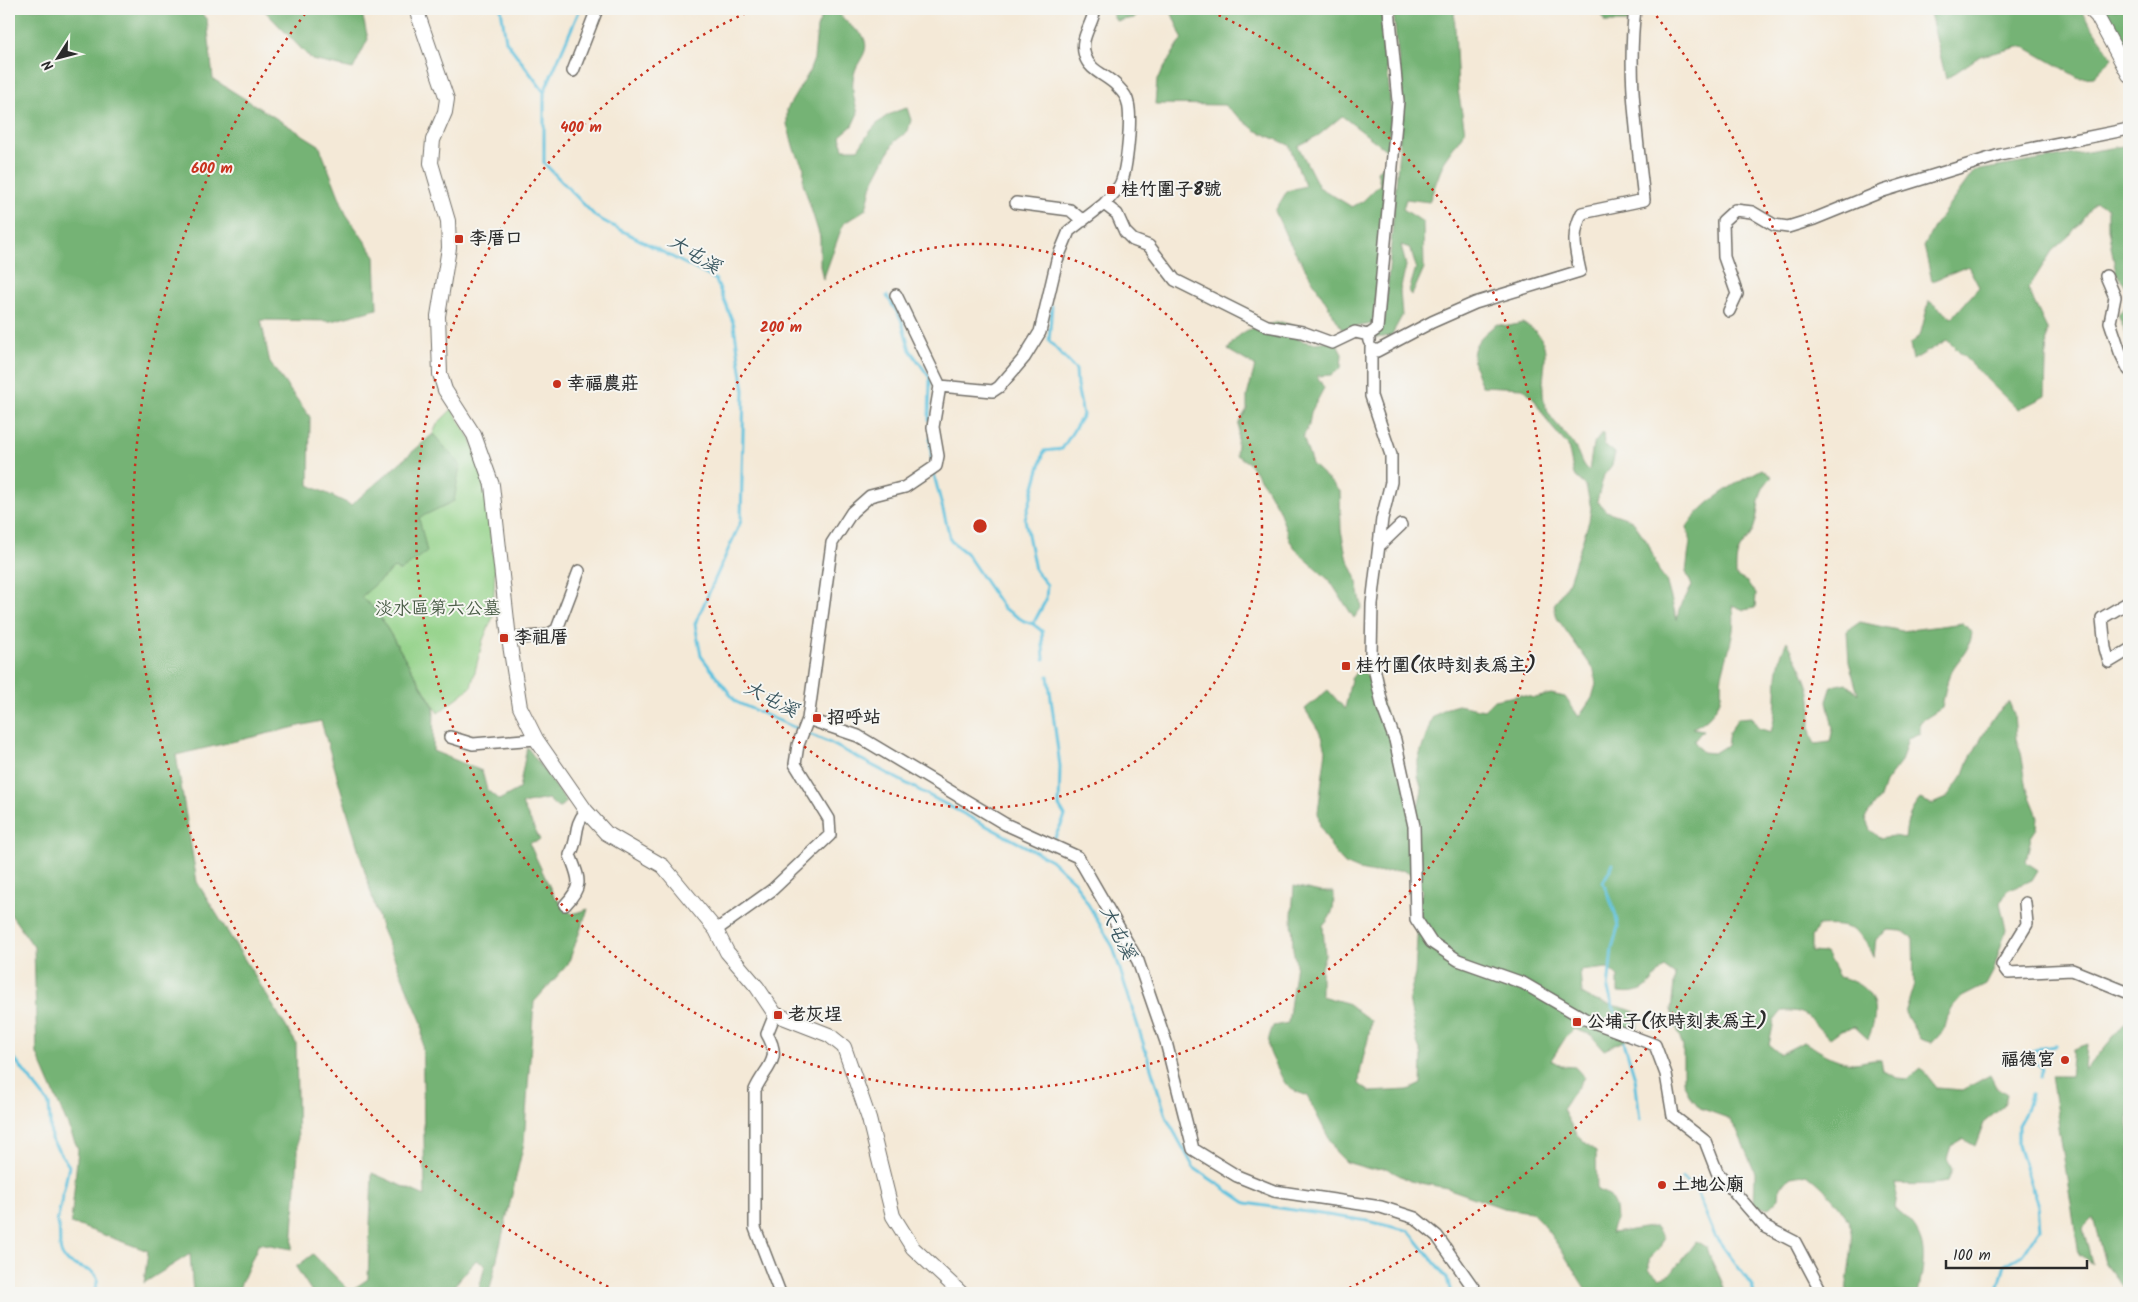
<svg xmlns="http://www.w3.org/2000/svg" width="2138" height="1302" viewBox="0 0 2138 1302" font-family="Kalam,'LXGW WenKai TC',sans-serif">
<style>
.green{fill:#92d187;stroke:#5e7e59}
.forest{fill:#75b374;stroke:#506f50}
.lines{fill:none;stroke-linecap:round;stroke-linejoin:round}
.stream{stroke:#60c2de;stroke-width:3}
.minor-casing{stroke:#716e67;stroke-width:14}
.tertiary-casing{stroke:#716e67;stroke-width:16}
.minor{stroke:#fff;stroke-width:11}
.tertiary{stroke:#fff;stroke-width:14}
.ring{fill:none;stroke:#c8321e;stroke-width:2.5;stroke-dasharray:2.5 5}
.poi-dot{fill:#c8321e;stroke:#f6f6f2;stroke-width:2}
.labels{text-anchor:middle;dominant-baseline:central;stroke-width:4;stroke-linejoin:round;paint-order:stroke}
.poi-label{font-size:18px;font-weight:bold;fill:#2b2b2b;stroke:#f6f6f2;text-anchor:start}
.park-label{font-size:18px;fill:#4a5d47;stroke:#f6f6f2}
.water-label{font-size:19px;font-style:italic;fill:#3b5861;stroke:#f6f6f2}
.centre{fill:#c8321e;stroke:#f6f6f2;stroke-width:2.5}
.ring-label{font-size:15px;text-anchor:middle;font-weight:bold;fill:#c8321e;stroke:#f6f6f2;stroke-width:4;stroke-linejoin:round;paint-order:stroke}
</style>
<rect width="100%" height="100%" fill="#f6f6f2"/>
<filter id="ink" filterUnits="userSpaceOnUse"><feTurbulence type="fractalNoise" baseFrequency=".02" numOctaves="2"/><feDisplacementMap in="SourceGraphic" scale="10" xChannelSelector="R" yChannelSelector="G"/><feConvolveMatrix kernelMatrix="1 2 1 2 8 2 1 2 1" color-interpolation-filters="sRGB"/></filter>
<filter id="wash" filterUnits="userSpaceOnUse"><feTurbulence type="fractalNoise" baseFrequency=".0096" numOctaves="4" result="noise"/><feDisplacementMap in="SourceGraphic" scale="20" xChannelSelector="R" yChannelSelector="G"/><feGaussianBlur stdDeviation="1.12" result="paint"/><feColorMatrix in="noise" values="0 0 0 0 0 0 0 0 0 0 0 0 0 0 0 0 0 1.4 0 .05"/><feComposite in="paint" operator="in"/></filter>
<g filter="url(#wash)">
<rect width="100%" height="100%" fill="#f4e9d7"/>
<!-- green -->
<path class="green" d="M452,409L470,438L482,470L495,568L493,617L483,640L471,687L438,713L376,610L360,597L394,568L419,518L460,465L433,434L437,424Z"/>
<!-- forest -->
<path class="forest" d="M9,9H198L207,20L213,79L319,145L346,214L375,256L377,309L331,321L261,320L270,363L310,417L309,485L351,505L433,434L460,465L454,501L419,518L427,552L400,571L394,568L361,597L376,610L434,707L433,751L482,771L487,790L499,800L519,789L527,747L567,802L558,808L548,799L522,804L540,840L529,843L554,896L572,914L588,909L568,964L534,1002L524,1143L489,1293H478L485,1265L476,1260L448,1293H439L440,1286L410,1293L375,1289L370,1293H315L312,1292L296,1267L313,1254L350,1291L368,1279L372,1173L425,1196L422,1023L381,927L321,721L176,755L197,882L296,1043L298,1152L292,1249L259,1243L237,1293H193L190,1254L144,1283L148,1251L71,1223L78,1149L37,1054L34,947L9,912Z
M263,9H361L368,39L353,69L312,60Z
M829,9H835C840,14 845,21 851,26C854,29 860,32 863,36C871,51 859,59 855,71C850,85 854,100 858,113L852,126L840,136L843,149H858C873,127 880,115 907,108L911,120L908,131L894,142L872,184L866,209L843,224L823,280L820,265V237L803,183L804,168L794,149L787,124V109L809,72L814,59L817,28L822,15Z
M1110,9H1144L1134,18L1116,21Z
M1170,9H1382L1391,110L1390,153L1342,116L1319,135L1298,146L1319,187L1352,207L1363,201L1380,184L1377,171L1385,165L1381,252L1373,324L1342,329L1287,238L1275,211L1287,191L1305,186L1289,145L1255,130L1224,105L1155,104L1157,80L1182,38Z
M1393,9H1454L1458,90L1465,131L1444,161L1429,202L1406,199L1403,209L1423,222L1424,268L1412,295L1409,291L1416,267L1410,248L1401,245L1406,266L1400,291L1402,316L1391,336L1375,338L1385,318L1403,100Z
M1599,9H1628V22H1605Z
M1929,9H2080L2112,58L2094,77L2079,78L2023,46L1980,56L1946,79Z
M2102,9H2129V50L2115,23Z
M2129,145V302L2124,283L2116,273L2108,229V208L2095,202L2071,234L2052,251L2028,289L2047,329L2045,396L2018,410L1947,340L1913,360L1910,344L1920,336L1929,301L1952,318L1979,287L1968,266L1932,281L1924,246L1935,225L1974,171Z
M2129,303V341L2118,314Z
M1281,322L1294,326L1298,339C1316,347 1318,340 1336,341L1342,354L1341,368L1331,375L1317,376L1324,388L1311,412L1309,425L1303,437L1312,464L1340,491L1341,530L1346,555L1356,577L1362,607L1354,618L1330,581L1298,552L1290,541L1279,510L1266,487L1249,463L1236,455L1239,423L1247,409V396L1255,366L1228,350C1241,326 1258,327 1281,322Z
M1522,323C1562,341 1536,372 1545,405C1551,423 1568,433 1576,449C1581,458 1581,465 1589,471L1593,445L1603,432L1604,444L1615,453L1612,465L1604,475L1597,501L1606,511L1632,520L1648,543L1659,571L1666,580L1677,620L1679,609L1692,586L1686,572L1690,542L1687,527C1703,501 1735,484 1762,469L1772,477C1755,493 1761,506 1754,527C1751,537 1745,541 1740,549C1735,557 1736,568 1736,576L1747,582L1756,594L1755,608L1744,610L1732,605C1738,629 1727,652 1722,676C1720,685 1723,694 1719,702C1713,715 1704,723 1692,728L1703,730L1694,741L1702,752L1714,753L1727,745L1729,732L1738,718L1752,717L1758,728L1771,732C1781,699 1770,675 1787,641C1796,659 1809,679 1811,699C1813,717 1805,725 1815,744L1830,742L1833,728L1827,701L1832,686L1846,683L1858,694L1849,662L1847,631L1860,622L1902,631L1963,623L1972,633C1969,653 1960,656 1951,672C1946,683 1944,696 1942,708L1920,722V733L1908,738L1901,762L1885,783L1880,798L1865,818L1870,830L1879,838L1893,836L1905,838C1907,821 1909,812 1920,799L1932,804L1946,798L1964,774L1969,760L1987,728L1998,712L2009,702L2014,714L2016,739L2021,752L2027,789L2038,816L2037,828L2031,837L2026,862L2038,870L2032,880L2007,890L2000,903L2006,929L1993,972L1986,985L1962,997L1953,1007L1946,1020L1943,1031L1932,1043L1920,1039L1905,1013L1914,984L1913,938L1902,931L1888,930L1876,939L1874,957C1861,928 1849,924 1818,926L1811,937V952L1826,953L1839,977C1874,985 1882,1008 1868,1039L1855,1027L1841,1030L1830,1038C1809,1023 1812,1009 1782,1011L1774,1021L1769,1045L1780,1054L1804,1042C1818,1050 1835,1062 1853,1063C1861,1063 1871,1059 1881,1060L1883,1071L1897,1078L1908,1079L1921,1068L1937,1088L1963,1090L1990,1075L1996,1087L2007,1094L2004,1106L1984,1122L1975,1146L1963,1139L1951,1146L1947,1158L1952,1170L1948,1182C1932,1185 1911,1185 1894,1184L1897,1195L1895,1208C1900,1214 1907,1218 1912,1224C1929,1244 1923,1271 1918,1293H1846C1847,1278 1854,1242 1852,1231C1848,1212 1822,1185 1807,1174L1792,1177L1780,1186L1779,1198L1768,1209L1754,1205L1755,1173L1737,1130L1728,1118L1700,1108L1689,1095L1683,1081V1047L1671,1010L1675,975L1664,967C1647,986 1646,995 1618,992V977L1608,968L1580,971L1582,994C1598,1005 1617,1004 1635,1012L1638,1025L1632,1037L1604,1050L1591,1035L1575,1029L1566,1037L1551,1060L1561,1066L1575,1067L1584,1077C1578,1089 1568,1097 1563,1110L1576,1134L1596,1152L1597,1190L1609,1195C1618,1209 1617,1217 1611,1233C1627,1232 1640,1227 1656,1227L1664,1238L1659,1249L1649,1259V1269L1659,1278L1671,1274L1696,1241L1707,1248C1711,1264 1722,1276 1725,1293H1588L1560,1248L1542,1223L1531,1212L1503,1208L1447,1188L1410,1181L1386,1168L1370,1169L1346,1162L1336,1152L1307,1096C1286,1088 1286,1087 1277,1067C1268,1049 1265,1046 1273,1026L1288,1023L1296,964L1293,949L1292,915L1294,886L1320,892H1333C1335,907 1333,915 1323,926L1325,955L1321,967V996L1347,1003L1371,1021C1369,1043 1360,1062 1359,1084L1370,1092L1408,1090L1421,1084L1422,1055L1417,1042L1409,999L1415,974L1419,903L1422,890L1415,876L1402,870L1374,873L1359,870L1345,864L1335,853L1320,826L1318,812L1326,750L1322,736L1305,709L1328,690L1345,709L1351,679L1360,667C1390,700 1402,773 1415,818L1422,790L1418,776V760L1432,718L1444,709L1458,705L1484,710L1494,700L1521,695L1535,698L1551,694L1565,697L1579,717L1592,698L1596,684L1594,670L1557,618L1554,605L1569,581L1589,521L1591,508L1586,486L1574,475L1568,446L1550,425L1534,399L1523,388L1482,386C1468,355 1469,344 1497,324L1509,326Z
M2129,1018V1293H2127L2105,1263L2093,1218L2083,1228L2092,1264L2079,1254L2051,1076H2070L2073,1049L2087,1044L2085,1071Z"/>
<g class="lines">
<!-- stream -->
<path class="stream" d="M501,9L506,41L544,92
M580,9L544,92V163L596,217L716,280L734,325L744,390L741,521L695,624L701,656L736,702L830,743L1051,860L1075,882L1113,947L1167,1119L1194,1168L1246,1203L1368,1221L1409,1231L1447,1278L1451,1293
M887,296L901,319L910,350L930,378L929,420
M930,438L932,465
M933,471L951,541L966,553L1003,608L1024,621L1033,624L1042,631L1044,659
M1033,624L1046,600L1047,585L1035,570L1025,519L1044,451L1062,449L1083,415L1077,386L1076,370L1049,341L1052,306
M1048,676L1060,766L1059,806L1065,816L1055,837
M1613,864L1603,882L1615,912L1618,927L1612,948L1608,990L1619,1025
M9,1038L13,1057L49,1104L51,1139L69,1166L57,1221C62,1232 58,1242 61,1252C67,1274 113,1263 92,1293
M1624,1042L1635,1078L1640,1119
M2040,1077L2042,1069L2028,1056L2042,1047L2056,1045
M1682,1178L1695,1188L1715,1236L1752,1286L1754,1293
M1997,1293L2005,1265L2022,1255L2040,1228L2038,1206L2018,1145V1125L2026,1111L2031,1094"/>
</g>
</g>
<g filter="url(#ink)">
<g class="lines">
<defs>
<path id="minor" d="M1095,9C1092,26 1079,38 1085,56C1090,72 1108,75 1118,87C1122,91 1127,97 1128,103C1132,119 1127,168 1121,183C1118,190 1109,198 1104,204
M1635,9C1627,75 1637,134 1644,200L1582,213C1571,235 1575,248 1580,271L1475,303L1432,322L1377,351L1371,348V396L1391,455V482L1382,519L1372,604L1371,654L1383,708L1395,740L1414,826L1416,919L1431,942L1458,960L1523,983L1585,1019L1655,1045L1666,1074L1673,1116L1705,1141L1717,1172L1764,1226L1795,1242L1822,1293
M573,71L597,9
M1016,203L1070,210L1083,221
M2106,276L2115,297L2110,322L2120,352L2129,370
M896,295L940,386
M1729,311L1737,294L1724,257L1723,221L1735,210L1752,212L1774,225L1788,227L1814,219L1883,191L2000,155L2129,129
M1369,341L1368,335L1377,329L1398,101L1389,9
M1379,546L1401,525
M2129,602L2102,618L2105,648L2109,662L2129,650
M509,639L548,635L557,629L579,571
M808,719L858,736L1005,824L1078,857L1138,961L1166,1042L1193,1149L1237,1176L1274,1191L1381,1207L1415,1218L1437,1236L1477,1293
M450,737L473,744L536,739
M2025,903L2027,924L2002,965L2008,973L2072,970L2129,993
M565,905C584,885 579,879 570,855C580,837 572,828 586,811
M716,930L772,890L830,835L829,819L795,764L798,745L808,719L832,543L852,512L870,496L905,487L936,466L938,456L933,427L940,386L993,391L999,387L1024,358L1040,332L1057,260L1069,231L1104,204L1117,214L1125,232L1133,240L1149,246L1175,280L1267,326L1302,332L1332,343L1355,332L1368,335
M775,1014L767,1034C783,1061 765,1067 755,1090V1228L780,1293"/>
<path id="tertiary" d="M416,9L447,99L445,112L433,140L431,163L448,221L449,248L438,316L440,374L445,390L474,435L492,485L509,639L520,707L536,739L586,811L606,833L663,866L716,930L727,952L757,987L775,1014L829,1035L844,1047L869,1119L893,1216L913,1248L961,1293
M2090,9L2097,16L2129,75"/>
</defs>
<!-- minor casing -->
<use href="#minor" class="minor-casing"/>
<!-- tertiary casing -->
<use href="#tertiary" class="tertiary-casing"/>
<!-- minor -->
<use href="#minor" class="minor"/>
<!-- tertiary -->
<use href="#tertiary" class="tertiary"/>
</g>
</g>
<!-- distance rings -->
<g class="ring">
<circle cx="980" cy="526" r="282"/>
<path d="M1205 9A564 564 0 1 1 755 9"/>
<path d="M615 1290A847 847 0 0 1 308 10M1652 10A847 847 0 0 1 1345 1290"/>
</g>
<!-- markers -->
<g class="poi-dot">
<rect x="1106" y="185" width="10" height="10" rx="2.5"/>
<rect x="454" y="234" width="10" height="10" rx="2.5"/>
<circle cx="557" cy="384" r="5"/>
<rect x="499" y="633" width="10" height="10" rx="2.5"/>
<rect x="1341" y="661" width="10" height="10" rx="2.5"/>
<rect x="812" y="713" width="10" height="10" rx="2.5"/>
<rect x="773" y="1010" width="10" height="10" rx="2.5"/>
<rect x="1572" y="1017" width="10" height="10" rx="2.5"/>
<circle cx="2065" cy="1060" r="5"/>
<circle cx="1662" cy="1185" r="5"/>
</g>
<g class="labels">
<!-- poi labels -->
<g class="poi-label">
<text x="1121" y="190">桂竹圍子8號</text>
<text x="469" y="239">李厝口</text>
<text x="567" y="384">幸福農莊</text>
<text x="514" y="638">李祖厝</text>
<text x="1356" y="666">桂竹圍(依時刻表為主)</text>
<text x="827" y="718">招呼站</text>
<text x="788" y="1015">老灰埕</text>
<text x="1587" y="1022">公埔子(依時刻表為主)</text>
<text x="2055" y="1060" text-anchor="end">福德宮</text>
<text x="1672" y="1185">土地公廟</text>
</g>
<!-- park labels -->
<g class="park-label">
<text x="438" y="609">淡水區第六公墓</text>
</g>
<!-- water labels -->
<g class="water-label">
<text transform="translate(694 255) rotate(31)">大屯溪</text>
<text transform="translate(771 700) rotate(27)">大屯溪</text>
<text transform="translate(1117 933) rotate(64)">大屯溪</text>
</g>
</g>
<circle cx="980" cy="526" r="8" class="centre"/>
<g class="ring-label">
<text x="581" y="132">400 m</text>
<text x="212" y="173">600 m</text>
<text x="781" y="332">200 m</text>
</g>
<!-- margin -->
<rect width="2138" height="1302" fill="none" stroke="#f6f6f2" stroke-width="30"/>
<!-- north arrow -->
<g transform="translate(58 58) rotate(234)" stroke="#f6f6f2" stroke-width="4" paint-order="stroke">
<path d="M0-4L9 19L0 12L-9 19Z" fill="#2b2b2b"/>
<text y="-8" font-size="14" font-weight="bold" text-anchor="middle" fill="#2b2b2b">N</text>
</g>
<!-- scale -->
<path d="M1946 1260v8h141v-8" fill="none" stroke="#2b2b2b" stroke-width="2.5"/>
<text x="1953" y="1260" font-size="15" fill="#2b2b2b" stroke="#f6f6f2" stroke-width="4" paint-order="stroke">100 m</text>
</svg>
